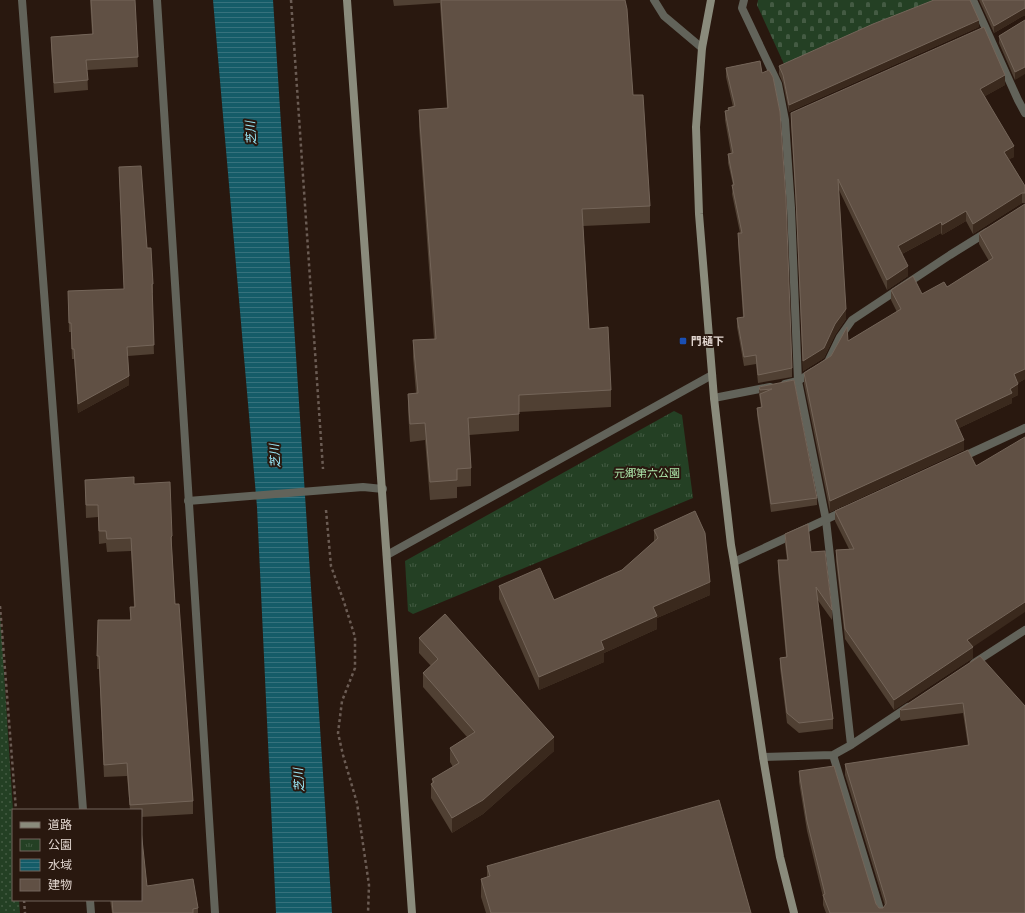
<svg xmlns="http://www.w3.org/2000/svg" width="1025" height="913" viewBox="0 0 1025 913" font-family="'Fira Sans Condensed','Noto Sans JP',sans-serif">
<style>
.grass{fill:url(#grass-dots)}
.cemetery{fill:url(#cemetery-stones)}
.park{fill:url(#park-tufts)}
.water{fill:url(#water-rules)}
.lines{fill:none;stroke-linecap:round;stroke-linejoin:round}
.path{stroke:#6b5c54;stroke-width:2.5;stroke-dasharray:3 3;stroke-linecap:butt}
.lane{stroke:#62635a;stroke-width:8}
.street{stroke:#62635a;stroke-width:8}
.secondary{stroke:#8a8b7c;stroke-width:8}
.wall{fill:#504033}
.shaded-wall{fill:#3a291d}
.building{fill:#605044;stroke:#746559}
.transit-dot{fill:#1a4fb4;stroke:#29180f;stroke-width:1.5}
.labels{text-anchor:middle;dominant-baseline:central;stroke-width:4;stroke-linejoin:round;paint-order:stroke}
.poi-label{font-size:11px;font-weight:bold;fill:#e1d5cf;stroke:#29180f;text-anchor:start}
.park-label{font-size:11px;fill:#aae3a8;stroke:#29180f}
.water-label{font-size:12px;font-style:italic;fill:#9ceafa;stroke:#29180f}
</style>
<defs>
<pattern id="grass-dots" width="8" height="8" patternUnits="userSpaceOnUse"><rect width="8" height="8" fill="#244024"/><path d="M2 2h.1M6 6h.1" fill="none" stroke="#445b43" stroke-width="1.8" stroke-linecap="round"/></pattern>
<pattern id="cemetery-stones" width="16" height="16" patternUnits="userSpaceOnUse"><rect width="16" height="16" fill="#244024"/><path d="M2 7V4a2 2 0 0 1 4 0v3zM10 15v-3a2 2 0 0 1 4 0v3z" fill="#445b43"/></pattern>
<pattern id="park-tufts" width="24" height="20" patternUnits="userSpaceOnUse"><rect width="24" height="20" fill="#244024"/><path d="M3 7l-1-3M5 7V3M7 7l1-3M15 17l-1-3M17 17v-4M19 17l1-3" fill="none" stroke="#445b43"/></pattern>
<pattern id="water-rules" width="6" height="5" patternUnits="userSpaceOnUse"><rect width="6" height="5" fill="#155c68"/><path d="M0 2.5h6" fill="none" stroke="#37727d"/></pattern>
</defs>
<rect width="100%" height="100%" fill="#29180f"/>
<!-- grass -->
<path class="grass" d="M0,611L13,810V900H19L20,913H0Z"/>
<!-- cemetery -->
<path class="cemetery" d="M758,0H942L784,64L757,5Z"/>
<!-- park -->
<path class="park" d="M674,411L682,415L693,498L413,614L408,611L405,561Z"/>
<!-- water -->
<path class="water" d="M213,0H273L332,913H276L257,507Z"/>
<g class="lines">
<!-- path -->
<path class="path" d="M291,0L323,469
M326,510L331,566L344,602L355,637V668L342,701L338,733L343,755L357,803L369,885L368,913
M0,606L16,810
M24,900L25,913"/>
<!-- lane -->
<path class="lane" d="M744,0L742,8L778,84L785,120L791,208L798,381L826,520L851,745
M188,501L363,487L383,489
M974,663L1025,630
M833,755L881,913
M763,757L833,755L851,745L908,707"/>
<!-- street -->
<path class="street" d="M22,0L83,810
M157,0L215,913
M654,0L664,16L702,48
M973,0L1018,100L1025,113
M824,365L828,362L840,337L852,320L950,255L987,232
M785,384L798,381L812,372
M714,398L770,387
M960,458L1025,428
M387,555L712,375
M734,562L844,511
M90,900L91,913"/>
<!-- secondary -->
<path class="secondary" d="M347,0L412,913
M711,0L702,48L696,127L699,214L714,398L731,545L734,562L763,757L780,857L794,913"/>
</g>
<!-- wall -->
<path class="wall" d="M90,0H135L138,67L87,70L88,90L54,93L51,47V37L92,34Z
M393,0H625L633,95L650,206V223L583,226L589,329L611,390V407L519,412V431L469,435L471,468V486L457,487V498L430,500L425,440L410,442L408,411V394L416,393L413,357V340L434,339L419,127V110L447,108L440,3L394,6Z
M979,0H1025V16H1023L994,33Z
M1025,20L1015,80L999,43V36Z
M979,27L789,112L783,83L779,74V66Z
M760,61L792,368V377L758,383L756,364L744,366L737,327V318L743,317L738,242V233H740L732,194L733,185L728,163V154H731L725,120V111L728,110V108L733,107L726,77V68Z
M1005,85L985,96L1014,157L1009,159L1025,186V203H1022L973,234L966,221L942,235L941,233L902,254L908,276L887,290L839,190L846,319L835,335L824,358L803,371L796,208L791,123V113Z
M119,167L147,248L153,284V293H152L154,354L128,356L129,385L78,413L74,359H72L71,332H69L68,291L124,289Z
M1025,204V379L1018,383V395L1012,398V403L959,428L964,450L830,512L804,384V373L831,356L848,341L897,312L891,300V290L922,294L947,287L989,261L979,244V233Z
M794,380L817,498V505L771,512L757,415V408L761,407L759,394V387Z
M976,466L972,647L973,658L894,710L845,639L836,561V550L849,549L835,521V511Z
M85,480L134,484L172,536V549L175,604L193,801V814L141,817V810H130L127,776L104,777L99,669H97L98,620H130V607H134L131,551L107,552L106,543L99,544L98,517L86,518Z
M654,530L710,595L657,618V629L604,653V662L539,690L499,599V586L554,600L622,570L654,542Z
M785,534L811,552L832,610V620L817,599L833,719V729L799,733L787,723L780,668V658L786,657L778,571V560H787L785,544Z
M419,638L554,751L483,814L452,833L431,798V784L432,783V779L453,767L450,762V748L467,737L423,687V673L431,666L419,653Z
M980,656L1025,913H826L823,905V897L807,831L799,782V771L876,904L879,908H883L885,906L845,775V764L968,746L963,713L901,721L900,719V709Z
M487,866L751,913H486L481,897V879L487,877Z
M147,886L198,908V913H112L110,900H141Z"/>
<!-- shaded-wall -->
<path class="shaded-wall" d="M1025,8V16H1023L994,33V26L1023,9Z
M979,20V27L789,112V105Z
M1025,67V74L1015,80V72Z
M1005,75V85L980,99V89Z
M1014,146V157L1004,162V152Z
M1022,193V203L973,234V224Z
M966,211V221L942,235V225Z
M941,222V233L898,256V246Z
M908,266V276L887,290V280Z
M846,309V319L835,335L824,358L803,371V361L835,324Z
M1025,369V379L1014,385V374Z
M129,376V385L78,413V404Z
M1018,384V395L1012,398V403L955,430V420Z
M964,440V450L830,512V501Z
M710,582V595L657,618V629L604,653V662L539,690V677L601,641L653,607Z
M1025,602V612L967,651V640Z
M973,647V658L894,710V700Z
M554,737V751L483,814L452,833V818Z"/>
<!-- building -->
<path class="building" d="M91,0H135L138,57L86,60L88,80L54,83L51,37L93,34Z
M441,0H625L627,9L633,95H643L650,206L582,209L589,329L608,327L611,390L519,395V414L468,418L471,468L457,469V480L430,482L425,423L410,424L408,394L418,393L413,340L436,339L419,110L448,108Z
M934,0H970L979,20L789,105L783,75L779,66L873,24Z
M982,0H1025V8L1023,9L994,26Z
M1025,20V67L1015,72L999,36Z
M984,27L1005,75L980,89L1014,146L1004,152L1025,186V193H1022L973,224L966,211L942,225L941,222L898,246L908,266L887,280L838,179L846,309L835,324L824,348L803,361L796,198L791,113Z
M760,61L762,73L769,70L773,77L780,112L786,199L792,368L758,375L756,355L744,357L737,318L744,317L738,233H742L732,185H734L728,154L733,153L725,111L729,110L728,108L735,106L726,68Z
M141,166L147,248H151L153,284H152L154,345L127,347L129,376L78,404L74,349H72L71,323H69L68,291L124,289L119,167Z
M1025,204V369L1014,374L1018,384L1010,389L1012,393L955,420L964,440L830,501L804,373L831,356L847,327L848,341L901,309L891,290L913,276L922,294L944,282L947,287L993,258L979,233Z
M794,380L817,498L771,504L757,408L762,407L760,394L772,389L760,390L759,387Z
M1025,437V602L967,640L973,647L894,700L845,629L836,550L854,549L835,511L968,450L976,466Z
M134,477V484L170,482L172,536L171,537L175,604H179L193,801L130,805L127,763L104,765L99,656H97L98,620H131L130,607H135L131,538L107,539L106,531H99L98,505H86L85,480Z
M695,511L705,533L710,582L653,607L657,616L601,641L604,649L539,677L499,586L540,568L554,600L622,570L658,538L654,530Z
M808,524L811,552L825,551L832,610L816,587L833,719L799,723L787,713L780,658L787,657L778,560H788L785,534Z
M445,614L554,737L483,800L452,818L431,784L434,782L432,779L459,763L450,748L475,732L423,673L438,659L419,638Z
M980,656L1025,706V913H830L823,895L825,894L807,821L799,771L834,766L876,904L879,908H883L886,904V901L845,764L969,745L963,703L901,710L900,709Z
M719,800L751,913H491L481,879L490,876L487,866Z
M141,830L147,886L193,879L198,908L193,909V913H113L112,900H141Z"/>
<!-- markers -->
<rect class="transit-dot" x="679" y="337" width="8" height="8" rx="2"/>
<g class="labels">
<!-- poi labels -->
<g class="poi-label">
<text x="691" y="341">門樋下</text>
</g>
<!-- park labels -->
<g class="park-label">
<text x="647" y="473">元郷第六公園</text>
</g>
<!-- water labels -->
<g class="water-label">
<text transform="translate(251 133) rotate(-94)">芝川</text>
<text transform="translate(275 456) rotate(-94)">芝川</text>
<text transform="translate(299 780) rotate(-94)">芝川</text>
</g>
</g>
<!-- legend -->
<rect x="12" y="809" width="130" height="92" fill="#29180f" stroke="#73645c"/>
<rect x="20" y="822" width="20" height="6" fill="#8a8b7c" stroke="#73645c"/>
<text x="48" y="829" font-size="12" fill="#e1d5cf">道路</text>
<rect x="20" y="839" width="20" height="12" fill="url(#park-tufts)" stroke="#73645c"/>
<text x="48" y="849" font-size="12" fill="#e1d5cf">公園</text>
<rect x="20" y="859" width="20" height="12" fill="url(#water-rules)" stroke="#73645c"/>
<text x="48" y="869" font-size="12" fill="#e1d5cf">水域</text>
<rect x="20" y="879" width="20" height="12" fill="#605044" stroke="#73645c"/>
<text x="48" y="889" font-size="12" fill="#e1d5cf">建物</text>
</svg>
